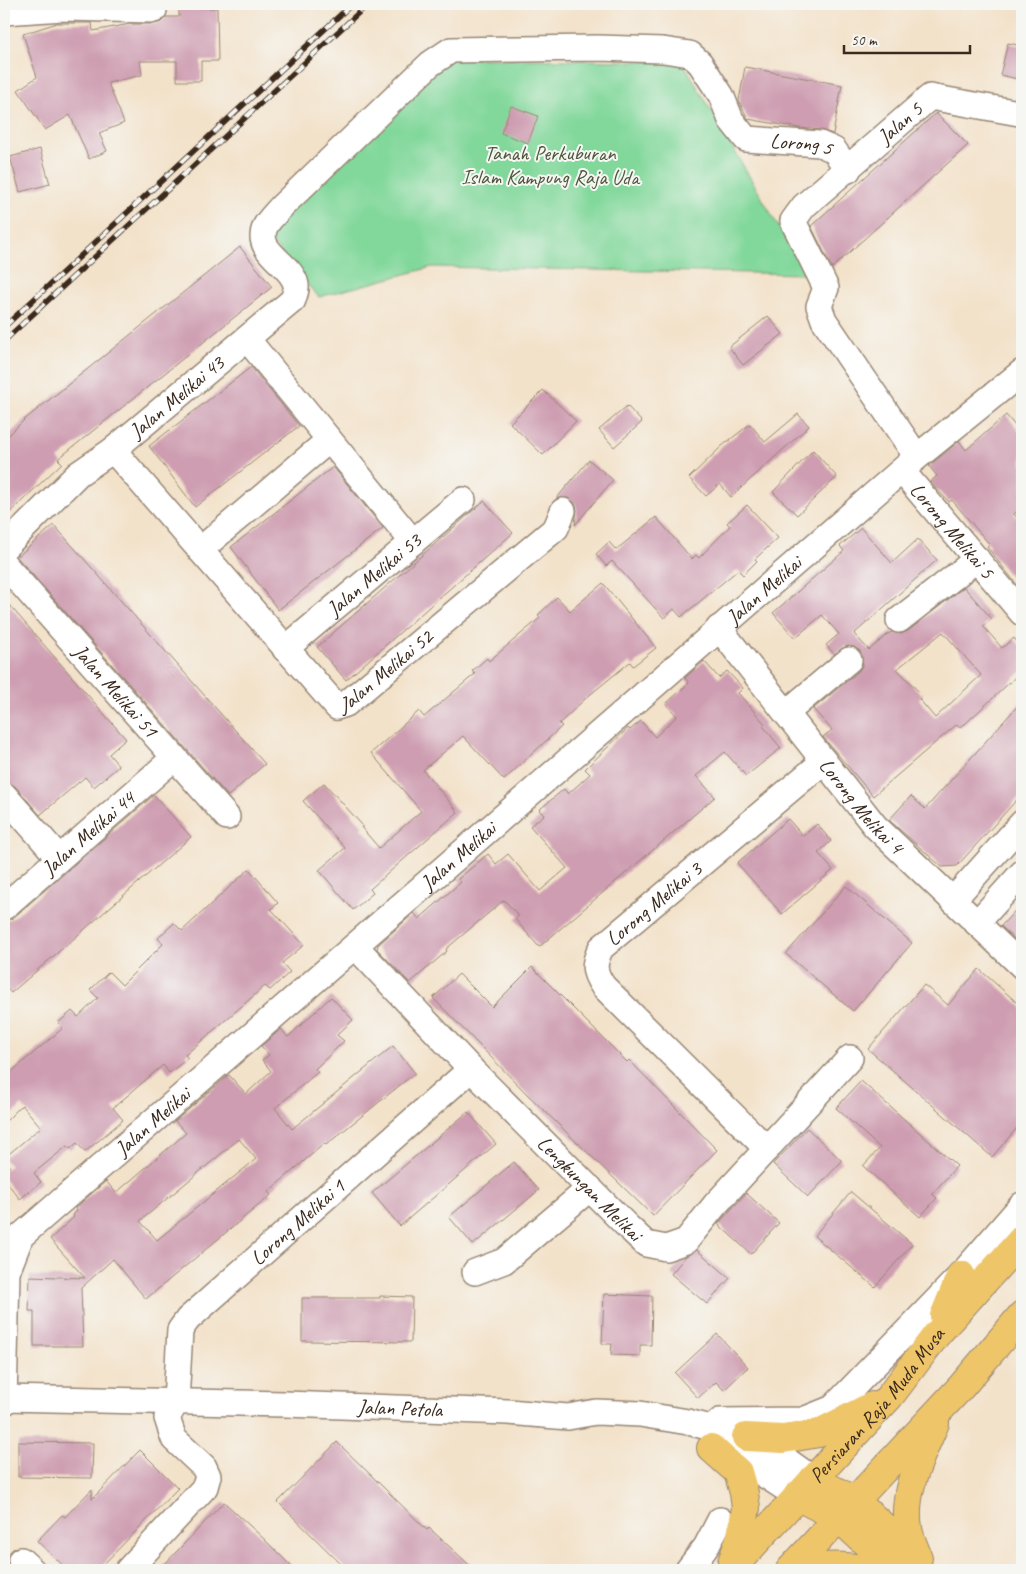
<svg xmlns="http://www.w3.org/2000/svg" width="1026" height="1574" viewBox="0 0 1026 1574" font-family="Caveat,sans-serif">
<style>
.green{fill:#82d89b;stroke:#5e815c}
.building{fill:#ce9db1;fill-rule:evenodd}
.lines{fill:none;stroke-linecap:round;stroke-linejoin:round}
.minor-casing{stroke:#978674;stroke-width:28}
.major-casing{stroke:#978674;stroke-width:30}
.minor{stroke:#fff;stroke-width:25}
.major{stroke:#eec569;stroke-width:28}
.rail-casing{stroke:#3b2a1e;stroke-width:5.5}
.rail{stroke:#f6f6f2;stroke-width:4;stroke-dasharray:11;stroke-linecap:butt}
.labels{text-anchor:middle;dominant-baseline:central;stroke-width:4;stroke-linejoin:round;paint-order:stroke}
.street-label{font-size:21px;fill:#3b2a1e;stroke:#f6f6f2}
.park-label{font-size:21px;fill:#4d563d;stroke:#f6f6f2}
</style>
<rect width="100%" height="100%" fill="#f6f6f2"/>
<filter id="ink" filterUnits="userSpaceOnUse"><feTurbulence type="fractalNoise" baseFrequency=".02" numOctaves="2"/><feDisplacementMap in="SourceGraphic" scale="10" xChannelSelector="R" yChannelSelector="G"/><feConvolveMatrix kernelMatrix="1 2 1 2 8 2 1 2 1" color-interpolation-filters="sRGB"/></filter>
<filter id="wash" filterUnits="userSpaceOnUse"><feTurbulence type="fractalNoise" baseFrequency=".0096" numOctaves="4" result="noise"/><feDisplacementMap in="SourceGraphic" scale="20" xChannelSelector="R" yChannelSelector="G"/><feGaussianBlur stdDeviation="1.12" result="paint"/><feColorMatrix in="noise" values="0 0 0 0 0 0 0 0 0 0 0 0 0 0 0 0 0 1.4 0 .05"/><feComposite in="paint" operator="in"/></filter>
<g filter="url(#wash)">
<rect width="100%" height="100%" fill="#f3e2ca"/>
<!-- green -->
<path class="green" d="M450,58L683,62L806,274L432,267L319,297L297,274L270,239L275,222Z"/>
<g id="blocks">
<!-- building -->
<path class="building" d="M179,8H217L218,61H201V81H177V61H140L142,75L108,83L124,123L99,133L107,151L89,159L70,115L45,130L18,90L37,77L23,34L57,23H92L93,31L130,24H154L161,22L166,17H179Z
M1008,43L1022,46V80L1000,75Z
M745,67L842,85L833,134L821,130L799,128L748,119L739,101Z
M511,106L538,116L528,143L501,133Z
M936,113L968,145L832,268L811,226Z
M40,149L50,184L20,192L10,157Z
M240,247L272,287L58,459L62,463L4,518V440L24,420Z
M768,316L783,334L743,365L729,347Z
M251,367L299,426L195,507L149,446Z
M543,390L576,421L543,455L510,423Z
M627,406L642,422L614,447L599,430Z
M798,414L809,426L731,497L720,484L706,496L689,478L722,446L750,424L765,442Z
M1006,415L1022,434V507L1014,514L1022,525V591L987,547L990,545L952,500L949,502L930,482L937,476L929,466L959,441L966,450Z
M813,450L837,477L797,515L773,492Z
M589,460L613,480L575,525L577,510L575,503L568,498L556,499Z
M333,467L383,528L278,610L231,547Z
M484,501L513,533L346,680L317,647Z
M747,505L778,538L755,559L757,561L743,575L738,570L681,617L674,609L664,618L612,561L606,566L596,554L609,542L616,550L656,517L692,559L696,555L699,558L730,526L727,523Z
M54,525L265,764L228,796L17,557Z
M861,528L892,563L918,539L937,560L854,634L869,650L891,632L901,634L908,631L964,587L992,619L983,626L1002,648L1014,638L1022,648V671L965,724L959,727L956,725L873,796L823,737L832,730L813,709L859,671L863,664L860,651L854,647L847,646L834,654L826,645L839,634L822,615L795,638L773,613L844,551L840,546ZM943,632L981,675L935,718L919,699L922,695L897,669Z
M603,583L656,648L633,666L630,662L586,698L559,724L562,726L504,780L463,736L423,770L458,812L370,889L373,893L353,910L319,870L345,848L303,801L324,783L363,826L361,827L379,848L421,811L371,753L419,711L424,717L475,674L472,671L487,658L489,661L540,618L538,615L557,597L570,611Z
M4,599L126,739L109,754L119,766L94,787L85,777L40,815L15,786L4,781Z
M704,661L719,678L727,671L743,688L738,693L765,724L763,726L781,748L746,776L725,752L696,776L715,797L539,947L515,919L519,916L504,900L446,949L447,951L410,983L377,949L378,945L414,913L419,919L461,882L458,879L488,854L496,864L508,854L540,891L567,868L530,826L544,815L539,810L564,789L568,794L590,774L585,769L628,728L630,730L641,721L655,737L677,716L666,704L689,683L685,678Z
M1022,701V794L957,866L942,867L889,820L911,796L925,809Z
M154,795L191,837L11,993L4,985V921L13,918Z
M788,819L803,836L817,824L831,841L818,853L833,870L782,914L737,863Z
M249,869L278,903L271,909L304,945L282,963L290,972L270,990L265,986L185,1055L188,1058L169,1073L163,1065L113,1108L123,1120L85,1152L77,1143L70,1149L67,1146L34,1173L41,1182L20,1199L4,1179V1171L10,1166L4,1158L41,1127L22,1105L4,1123V1078L63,1028L58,1023L72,1011L78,1017L98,998L90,990L109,972L122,985L163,944L158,938L174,923L182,931Z
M846,886L912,943L853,1011L786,954Z
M1022,903V946L1001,926Z
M532,967L627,1062L629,1060L717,1150L653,1216L528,1095L433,998L459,974L492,1007Z
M979,969L1022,1007V1122L992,1157L868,1049L924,985L948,1005Z
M331,997L353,1020L337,1035L344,1041L315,1069L318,1072L275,1108L292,1129L393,1046L415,1073L326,1145L325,1143L268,1192L271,1195L146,1299L113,1259L81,1288L83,1346H34V1311H29L30,1276L85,1278L50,1239L74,1217L73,1215L77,1211L75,1208L106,1181L116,1193L186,1133L175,1121L229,1075L246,1094L271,1071L262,1060L269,1055L261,1046L281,1029L288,1037ZM239,1139L256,1159L157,1240L140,1221Z
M861,1081L957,1166L932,1194L937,1198L920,1217L863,1166L880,1148L836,1108Z
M468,1112L496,1144L400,1226L372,1193Z
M807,1128L842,1161L808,1197L773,1164Z
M514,1162L539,1190L473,1245L449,1217Z
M851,1192L912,1244L875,1287L814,1236Z
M746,1193L779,1223L751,1254L718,1224Z
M697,1250L730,1278L707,1304L671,1274L686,1256Z
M604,1294L652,1296L651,1345H640V1356L611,1355L612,1344H602Z
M380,1296L412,1297L411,1342L302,1341V1298H380Z
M717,1334L748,1367L724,1390L716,1382L698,1398L675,1373Z
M18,1442L93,1443L92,1478L18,1477Z
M337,1442L427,1530L429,1528L475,1570H347L278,1502Z
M140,1450L178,1488L98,1570H68L37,1541L62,1515L65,1517L92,1489V1499Z
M224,1502L263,1538L295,1570H159Z"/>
</g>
</g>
<g filter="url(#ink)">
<use href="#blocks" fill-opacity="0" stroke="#978674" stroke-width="1"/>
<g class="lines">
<defs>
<g id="minor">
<path d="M4,12L63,8L154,10"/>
<path d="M247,339L413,542"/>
<path id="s1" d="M113,450L337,707L346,704L556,528L563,511"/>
<path id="s2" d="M917,457L824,320L819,306L826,288L793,221L804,206L930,97L1019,113"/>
<path id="s3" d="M902,471L1022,613"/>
<path id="s4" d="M4,548L78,474L113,450L293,300C294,296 297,290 296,285C292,263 254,253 265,227C268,220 276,213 282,206L430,64L451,50L598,48L663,50L690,54L700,63L721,95L731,120L746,139L820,144L834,150L848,170"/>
<path d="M200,550L329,440"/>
<path id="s5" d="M4,564L227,817"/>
<path d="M899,620L977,559"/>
<path id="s6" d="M719,628L875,826L1022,966"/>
<path id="s7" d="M285,649L463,500"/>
<path d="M786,713L849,660"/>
<path d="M4,795L59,858"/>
<path d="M953,900L1022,823"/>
<path id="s8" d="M4,907L174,758"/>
<path d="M977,923L1022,873"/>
<path id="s9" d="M356,947L471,1069L627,1226L646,1244L666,1248L686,1241L715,1205L850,1058"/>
<path id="s10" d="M767,1149L603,986C593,971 593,964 601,948L824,761"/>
<path d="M475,1272L504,1261L590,1188"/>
<path id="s11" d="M4,1398L285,1404L508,1412L568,1417L596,1412L640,1414L688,1422L746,1437L786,1460L813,1479"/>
<path id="s12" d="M4,1403L7,1272L21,1236L917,457L1022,372"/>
<path d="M720,1421L803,1420L833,1408L961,1275L1022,1205"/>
<path d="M718,1450L743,1461L797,1496"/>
<path d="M21,1560L32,1570"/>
<path id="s13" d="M128,1570L205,1487L208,1476L204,1467L174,1439L167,1418L176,1402L180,1330L188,1319L471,1069"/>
<path d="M688,1570L706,1547L720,1520"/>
</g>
<g id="major">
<path d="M944,1316L961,1275"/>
<path d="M746,1437L783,1439L819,1433L872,1406"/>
<path d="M711,1448L738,1472L744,1493L746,1508L741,1536L732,1562"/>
<path d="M813,1479L855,1501L917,1557"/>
<path d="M797,1496L839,1518L895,1570"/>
<path d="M918,1558C915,1548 909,1538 908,1528C902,1491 921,1456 935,1423"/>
<path id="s14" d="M730,1570L890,1396L937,1334L1022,1239"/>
<path d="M790,1570L961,1387L1022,1315"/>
<path d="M797,1570C820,1566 845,1565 867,1570"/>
</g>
</defs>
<!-- minor casing -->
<use href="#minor" class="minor-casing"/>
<!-- major casing -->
<use href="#major" class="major-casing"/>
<!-- minor -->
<use href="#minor" class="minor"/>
<!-- major -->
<use href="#major" class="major"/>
<defs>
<path id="rail" d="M4,327L352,4
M4,341L368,4"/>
</defs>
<!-- rail casing -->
<use href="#rail" class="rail-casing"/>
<!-- rail -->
<use href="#rail" class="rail"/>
</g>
</g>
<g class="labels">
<!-- street labels -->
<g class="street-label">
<text stroke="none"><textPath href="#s2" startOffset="420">Jalan 5</textPath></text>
<text stroke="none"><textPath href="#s4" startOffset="1122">Lorong 5</textPath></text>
<text stroke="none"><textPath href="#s4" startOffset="230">Jalan Melikai 43</textPath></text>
<text stroke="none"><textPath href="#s3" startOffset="78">Lorong Melikai 5</textPath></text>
<text stroke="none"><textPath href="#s7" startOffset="116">Jalan Melikai 53</textPath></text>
<text stroke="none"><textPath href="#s12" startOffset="1154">Jalan Melikai</textPath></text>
<text stroke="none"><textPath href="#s1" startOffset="402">Jalan Melikai 52</textPath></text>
<text stroke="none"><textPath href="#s5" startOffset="169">Jalan Melikai 51</textPath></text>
<text stroke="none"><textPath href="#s6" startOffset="228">Lorong Melikai 4</textPath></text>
<text stroke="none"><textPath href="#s8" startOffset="112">Jalan Melikai 44</textPath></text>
<text stroke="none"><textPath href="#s12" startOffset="749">Jalan Melikai</textPath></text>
<text stroke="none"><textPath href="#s10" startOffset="341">Lorong Melikai 3</textPath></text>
<text stroke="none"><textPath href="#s12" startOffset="344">Jalan Melikai</textPath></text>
<text stroke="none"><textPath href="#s9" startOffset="336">Lengkungan Melikai</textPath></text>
<text stroke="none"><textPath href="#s13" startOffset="448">Lorong Melikai 1</textPath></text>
<text stroke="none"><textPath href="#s14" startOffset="221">Persiaran Raja Muda Musa</textPath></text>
<text stroke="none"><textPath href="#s11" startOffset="396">Jalan Petola</textPath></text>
</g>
<!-- park labels -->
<g class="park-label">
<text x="550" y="153">Tanah Perkuburan<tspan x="550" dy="24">Islam Kampung Raja Uda</tspan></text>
</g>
</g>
<!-- margin -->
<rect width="1026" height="1574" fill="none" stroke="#f6f6f2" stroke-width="20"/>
<!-- scale -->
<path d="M844 45v8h126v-8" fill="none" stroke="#3b2a1e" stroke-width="2.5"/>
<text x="851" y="45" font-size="15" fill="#3b2a1e" stroke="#f6f6f2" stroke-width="4" paint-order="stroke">50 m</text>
</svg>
